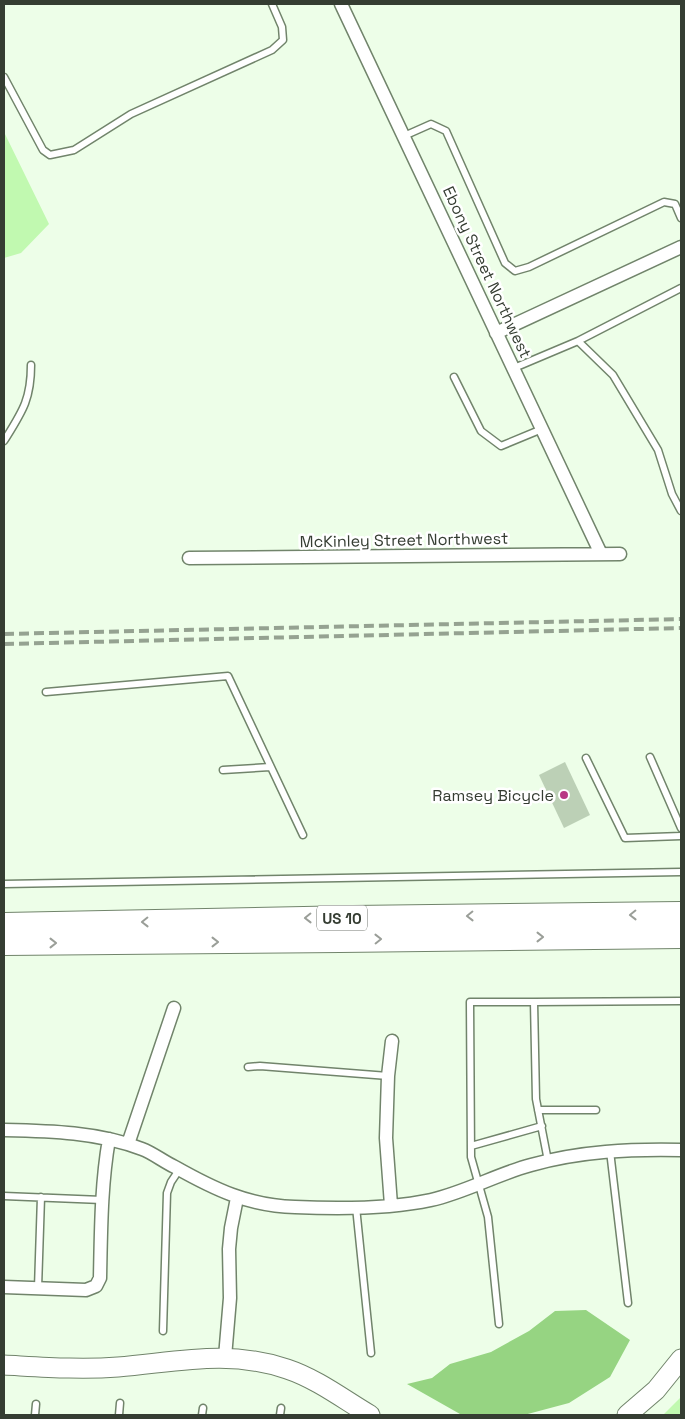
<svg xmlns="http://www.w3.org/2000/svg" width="685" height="1419" viewBox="0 0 685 1419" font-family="'Space Grotesk',sans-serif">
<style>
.green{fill:#c1f9b0}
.water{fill:#96d482}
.building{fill:#bcd0b6}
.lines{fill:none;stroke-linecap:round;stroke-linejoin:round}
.lane-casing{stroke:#71846b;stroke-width:9}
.street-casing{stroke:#71846b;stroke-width:15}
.secondary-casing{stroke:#71846b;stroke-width:21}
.highway-casing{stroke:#71846b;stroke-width:26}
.lane{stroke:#fff;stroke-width:6}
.street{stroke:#fff;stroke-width:12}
.secondary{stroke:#fff;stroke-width:19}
.highway{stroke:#fff;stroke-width:24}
.rail{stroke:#95a291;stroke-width:4;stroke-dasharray:10 5;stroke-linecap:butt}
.oneway{stroke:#9a9e98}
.poi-dot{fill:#b83884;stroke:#fff;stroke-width:2}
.labels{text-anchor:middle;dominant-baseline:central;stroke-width:5;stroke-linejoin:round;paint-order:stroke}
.shield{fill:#fff;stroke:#727770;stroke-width:1}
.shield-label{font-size:15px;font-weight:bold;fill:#353d32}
.street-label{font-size:16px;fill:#353d32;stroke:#fff}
.poi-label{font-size:16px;fill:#353d32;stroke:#fff;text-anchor:end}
</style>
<rect width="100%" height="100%" fill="#edfee8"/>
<!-- green -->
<path class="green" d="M4,132L49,224L21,253L4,258Z
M681,1397V1415H663Z"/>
<!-- water -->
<path class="water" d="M586,1310L630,1340L610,1377L569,1403L524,1415H472L460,1414L407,1384L432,1378L450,1364L491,1352L529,1331L555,1311Z"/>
<!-- building -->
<path class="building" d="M565,762L590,815L564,828L539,775Z"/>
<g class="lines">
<defs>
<path id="lane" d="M4,77L43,150L50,155L74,150L131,114L272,50L283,40L282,27L272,4
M404,136L431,124L446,131L505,263L515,271L529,267L664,202L675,204L681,218
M578,341L613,375L658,450L672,494L681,511
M514,368L578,341L681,288
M454,377L481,431L501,446L542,429
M4,441C22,412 31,400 31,365
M46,692L228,676L303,835
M650,757L681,828
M586,758L625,838L681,836
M223,770L270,767
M4,884L681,872
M534,1002L681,1001
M248,1067L260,1066L388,1076
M538,1110H596
M471,1146L542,1126
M610,1151L628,1303
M4,1196L102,1200
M356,1207L371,1353
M38,1288L41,1197
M499,1324L488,1217L471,1157L470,1002H534L536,1099L548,1161
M163,1331L167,1193L171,1182L179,1170
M35,1415L36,1404
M119,1415L120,1403
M202,1415L203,1408
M280,1415L281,1408"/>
<path id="street" d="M341,4L601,554
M496,333L681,247
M189,558L620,554
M4,1130C50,1131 98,1132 142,1149C153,1153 164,1162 175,1167C214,1189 249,1206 295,1207C338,1209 389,1209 431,1200C466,1192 497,1174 531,1165C581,1151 630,1149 681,1150
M128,1144L174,1008
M391,1205L386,1138L388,1076L392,1041
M4,1287L86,1290L96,1286L100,1278C101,1231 101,1185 109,1139
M225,1357L230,1298L229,1249L231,1228L237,1198"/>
<path id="secondary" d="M4,1365C42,1367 80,1370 118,1367C178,1362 227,1349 287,1369C317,1379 343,1399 370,1415
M627,1415L656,1390L681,1359"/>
<path id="highway" d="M4,925L353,918L681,914
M4,943C230,942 455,938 681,936"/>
</defs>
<!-- lane casing -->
<use href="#lane" class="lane-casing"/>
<!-- street casing -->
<use href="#street" class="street-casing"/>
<!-- secondary casing -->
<use href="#secondary" class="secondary-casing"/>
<!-- highway casing -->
<use href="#highway" class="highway-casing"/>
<!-- lane -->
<use href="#lane" class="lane"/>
<!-- street -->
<use href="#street" class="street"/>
<!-- secondary -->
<use href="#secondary" class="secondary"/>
<!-- highway -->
<use href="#highway" class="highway"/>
<!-- rail -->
<path class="rail" d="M4,634L681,619
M4,644L681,628"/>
</g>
<!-- one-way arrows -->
<defs><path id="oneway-chevron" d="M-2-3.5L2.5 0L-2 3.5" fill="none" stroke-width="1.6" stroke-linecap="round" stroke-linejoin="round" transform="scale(1.25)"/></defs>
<g class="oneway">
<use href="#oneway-chevron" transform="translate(633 915) rotate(179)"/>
<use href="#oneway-chevron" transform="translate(470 916) rotate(179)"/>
<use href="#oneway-chevron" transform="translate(308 918) rotate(179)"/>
<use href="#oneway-chevron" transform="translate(145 922) rotate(179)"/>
<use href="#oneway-chevron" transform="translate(540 937)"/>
<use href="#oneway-chevron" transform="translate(378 939) rotate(-1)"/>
<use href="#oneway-chevron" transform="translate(215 942)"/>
<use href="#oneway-chevron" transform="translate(53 943)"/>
</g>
<!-- markers -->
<circle class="poi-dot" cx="564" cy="795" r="5"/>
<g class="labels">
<!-- shield labels -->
<rect class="shield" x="317" y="905.5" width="50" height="25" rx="4"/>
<g class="shield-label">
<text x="342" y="918">US 10</text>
</g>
<!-- street labels -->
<g class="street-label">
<text transform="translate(487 272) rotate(65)">Ebony Street Northwest</text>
<text transform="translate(404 540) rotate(-1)">McKinley Street Northwest</text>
</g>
<!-- poi labels -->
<g class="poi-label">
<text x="554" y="795">Ramsey Bicycle</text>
</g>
</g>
<!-- border -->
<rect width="685" height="1419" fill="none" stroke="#353d32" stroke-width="10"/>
</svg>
